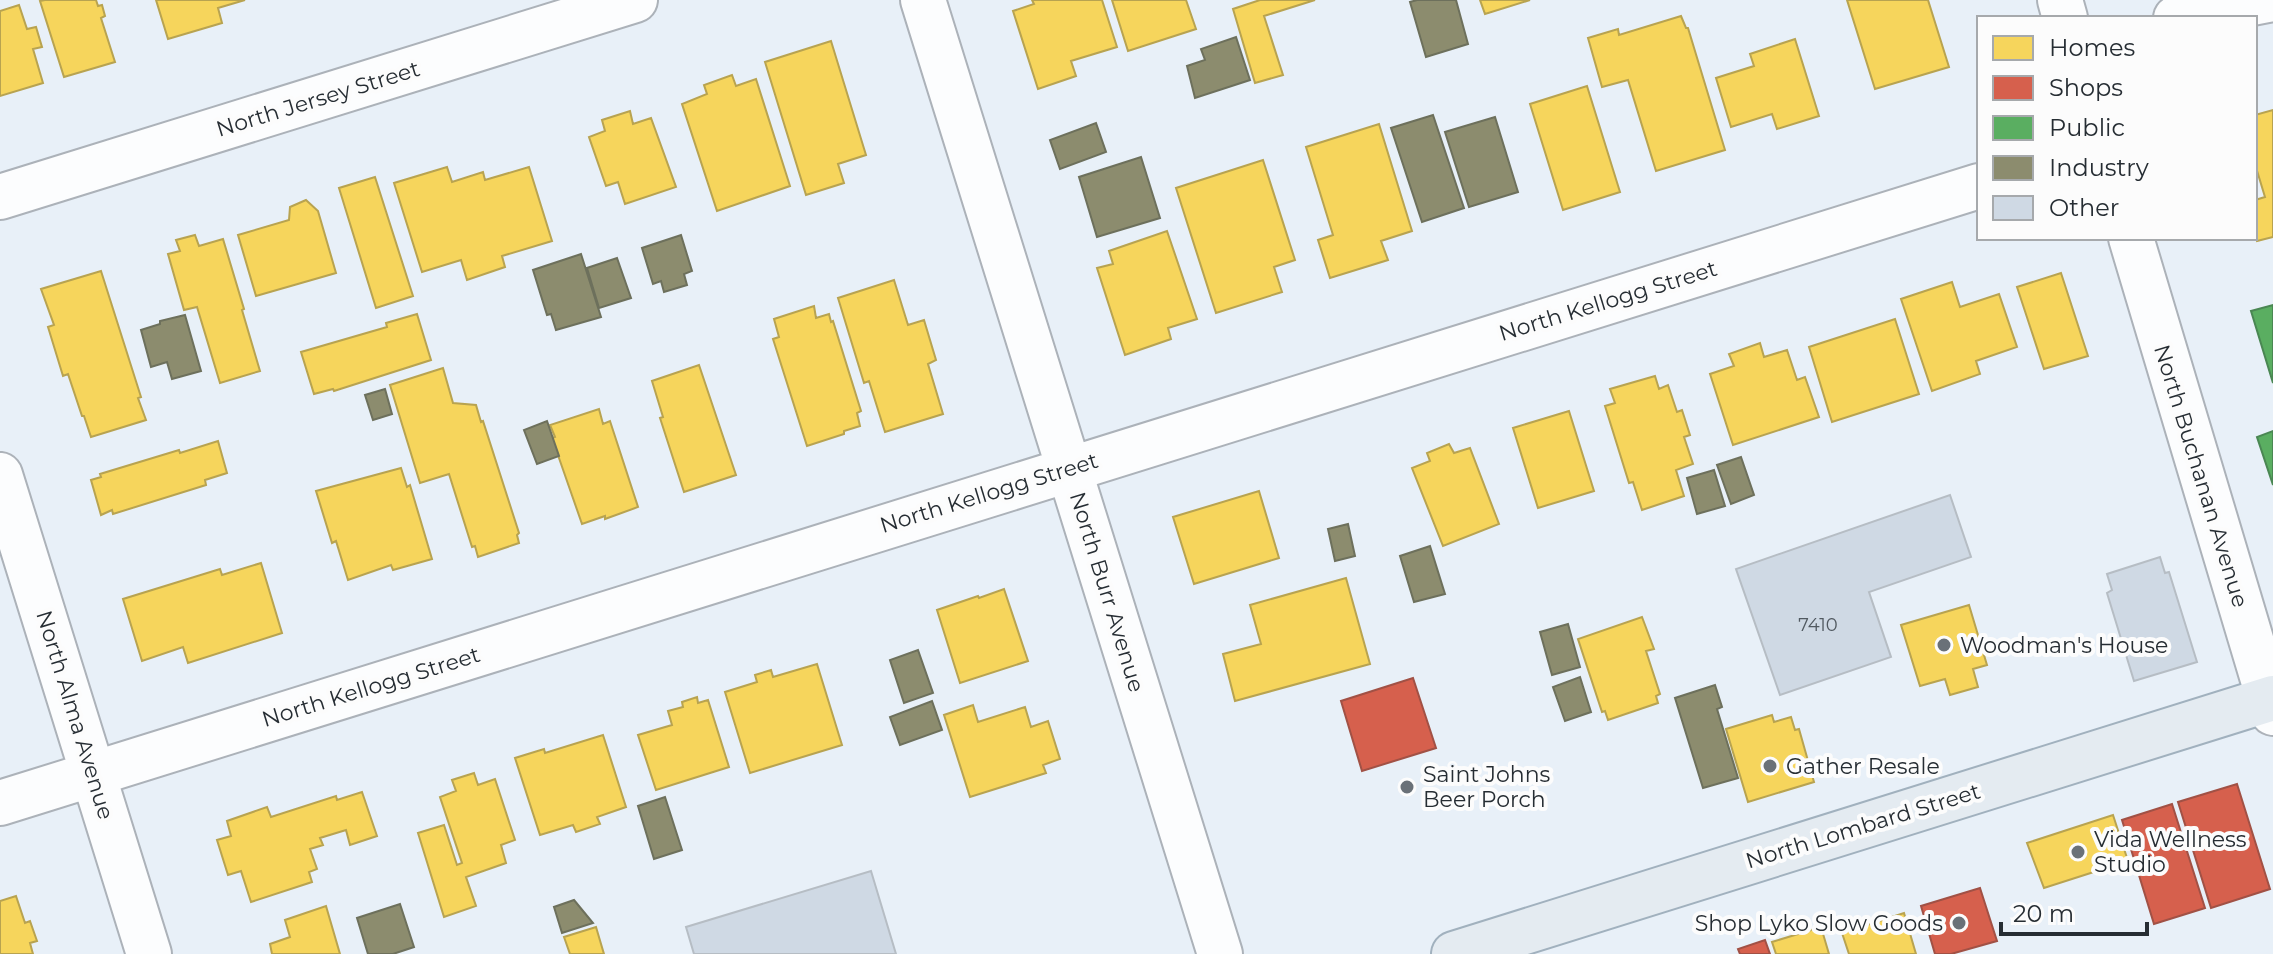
<svg xmlns="http://www.w3.org/2000/svg" width="2273" height="954" viewBox="0 0 2273 954" font-family="Montserrat,sans-serif">
<style>
.homes{fill:#f6d55c;stroke:#b8a350;stroke-width:2}
.shops{fill:#d6604d;stroke:#a15145;stroke-width:2}
.public{fill:#5aae61;stroke:#4a8753;stroke-width:2}
.industry{fill:#8c8c6e;stroke:#6d705c;stroke-width:2}
.building{fill:#cfd9e4;stroke:#b6bdc4;stroke-width:2}
.lines{fill:none;stroke-linecap:round;stroke-linejoin:round}
.street-casing{stroke:#acb2b9;stroke-width:48}
.primary-casing{stroke:#a1b1be;stroke-width:48}
.street{stroke:#fcfdfe;stroke-width:44}
.primary{stroke:#e4ebf1;stroke-width:44}
.poi-dot{fill:#6a7178;stroke:#fcfcfc;stroke-width:3}
.labels{text-anchor:middle;dominant-baseline:central;stroke-width:8;stroke-linejoin:round;paint-order:stroke}
.number-label{font-size:18px;fill:#515960}
.street-label{font-size:22px;fill:#262d33;stroke:#fcfcfc}
.poi-label{font-size:22px;fill:#262d33;stroke:#fcfcfc;text-anchor:start}
</style>
<rect width="100%" height="100%" fill="#e8f0f8"/>
<!-- homes -->
<path class="homes" d="M45,0H96L98,6L102,5L105,16L101,18L115,62L64,77L40,1Z
M156,0H245L218,8L222,23L168,39Z
M1032,0H1102L1117,47L1071,61L1076,76L1038,89L1013,11L1034,4Z
M1112,0H1186L1196,29L1128,51Z
M1260,0H1315L1264,16L1283,75L1255,83L1233,9Z
M1480,0H1530L1485,14Z
M1847,0H1928L1949,67L1875,89Z
M19,5L27,29L36,27L42,47L33,49L43,83L0,96V11Z
M1681,16L1686,28H1688L1725,150L1656,171L1628,80L1602,87L1588,38L1618,29L1619,35Z
M1795,39L1819,116L1777,129L1772,114L1731,127L1716,78L1754,66L1750,54Z
M831,41L866,155L838,164L844,183L806,195L765,62Z
M732,75L736,86L756,79L790,186L717,211L682,104L707,94L704,85Z
M1587,86L1620,192L1563,210L1530,104Z
M2273,110V237L2257,241L2255,235V200L2265,197L2255,164V115Z
M630,111L633,124L651,118L676,187L625,204L618,182L606,186L589,137L605,131L602,120Z
M1379,124L1412,231L1381,241L1388,260L1330,278L1318,240L1333,235L1306,147Z
M1263,160L1295,260L1274,267L1282,292L1216,313L1176,188Z
M447,167L452,182L483,172L485,180L529,167L552,241L502,256L505,267L467,280L461,260L422,272L394,183Z
M375,177L413,296L376,308L339,188Z
M306,200L318,211L336,273L256,296L238,235L289,220L290,207Z
M1167,231L1197,319L1168,328L1171,339L1125,355L1097,268L1113,264L1109,251Z
M195,235L199,246L223,239L244,309L242,310L260,371L220,383L197,307L184,310L168,254L180,251L176,240Z
M101,271L141,397L138,398L146,420L91,437L84,416H82L68,374L63,376L48,327L54,325L41,289Z
M2061,273L2088,356L2044,369L2017,287Z
M894,280L908,325L924,320L936,360L928,364L943,414L885,432L869,381L864,383L838,298Z
M1952,282L1960,307L1999,294L2017,347L1976,361L1980,374L1932,391L1901,299Z
M814,306L816,318L829,314L831,322L833,321L861,411L857,413L860,426L844,431V434L807,446L773,339L779,337L774,319Z
M417,314L431,360L334,391L333,389L314,394L301,352L387,327L386,323Z
M1895,319L1919,394L1832,422L1809,347Z
M1760,343L1764,357L1787,350L1797,380L1805,377L1819,417L1733,445L1710,374L1734,366L1729,354Z
M699,365L736,475L684,492L660,418L663,417L652,381Z
M443,368L453,403L476,405L481,422L483,421L519,533L517,535L519,543L478,557L475,546L472,547L449,474L420,483L390,385Z
M1655,376L1659,389L1668,385L1677,412L1682,410L1690,435L1684,437L1693,464L1676,470L1684,496L1642,510L1633,482L1629,483L1605,406L1615,403L1610,389Z
M599,409L603,424L610,421L638,507L605,519V516L582,524L552,438L555,437L550,425Z
M1569,411L1594,491L1538,508L1513,428Z
M218,441L227,473L205,480L206,485L113,514L112,510L101,515L91,480L101,477L100,474L179,450L180,453Z
M1449,444L1454,453L1470,448L1499,524L1443,546L1412,468L1430,461L1427,453Z
M401,468L407,487L410,485L432,559L393,570L391,565L348,580L336,541L332,543L316,491Z
M1259,491L1279,558L1194,584L1173,517Z
M261,563L282,633L188,663L183,647L142,661L123,599L220,569L222,575Z
M1346,578L1370,664L1235,701L1223,654L1261,644L1250,605Z
M1004,589L1028,661L960,683L937,610L978,596L979,598Z
M1969,605L1987,665L1973,669L1978,687L1950,695L1945,679L1920,686L1901,625Z
M1642,617L1654,649L1646,651L1660,694L1656,696L1658,703L1608,720L1605,711L1602,712L1578,639Z
M817,664L842,745L750,773L725,692L757,682L755,675L771,670L773,677Z
M697,697L698,703L708,700L729,767L656,790L638,735L672,725L668,711L683,707L682,702Z
M973,705L978,722L1025,707L1031,727L1048,721L1060,759L1043,765L1046,773L970,797L944,715Z
M1772,715L1774,722L1791,717L1795,730L1799,729L1814,782L1748,802L1726,729Z
M603,735L626,807L597,817L600,824L576,832L573,825L540,835L515,758L544,749L545,753Z
M474,773L478,785L495,779L515,840L501,845L506,863L466,877L476,906L444,917L418,833L444,825L457,865L462,863L440,797L456,791L452,780Z
M362,792L377,836L350,845L346,830L320,838L323,845L310,849L317,869L309,872L312,882L251,902L241,871L228,875L217,840L231,836L227,821L267,807L271,817L336,796L337,800Z
M2113,815L2128,861L2044,888L2027,843Z
M16,896L25,923L30,921L37,941L30,943L33,954H0V901Z
M326,906L340,954H272L270,944L290,937L285,920Z
M1904,913L1916,954H1849L1842,933Z
M596,927L604,954H570L564,937Z
M1821,927L1829,954H1776L1772,942Z"/>
<!-- shops -->
<path class="shops" d="M1413,678L1436,748L1362,771L1341,701Z
M2237,784L2270,889L2211,908L2178,802Z
M2172,804L2205,908L2154,924L2122,820Z
M1980,888L1997,941L1951,954H1935L1921,906Z
M1765,940L1770,954H1740L1738,949Z"/>
<!-- public -->
<path class="public" d="M2273,305V383L2251,311Z
M2273,431V485L2257,437Z"/>
<!-- industry -->
<path class="industry" d="M1417,0H1456L1468,44L1426,57L1410,2Z
M1236,37L1250,80L1195,98L1187,66L1205,60L1201,49Z
M1433,115L1464,208L1422,222L1391,128Z
M1495,117L1518,192L1469,207L1445,132Z
M1096,123L1106,152L1060,169L1050,140Z
M1141,157L1160,218L1097,237L1079,177Z
M681,235L692,271L684,274L687,285L664,292L661,281L653,284L642,248Z
M581,254L601,317L556,330L551,314L547,315L533,270Z
M617,258L631,298L599,308L587,268Z
M185,315L201,371L172,379L167,362L151,367L141,330L160,324V321Z
M385,389L392,414L373,420L365,395Z
M547,421L559,456L537,464L524,430Z
M1741,457L1754,495L1731,504L1717,465Z
M1714,470L1725,506L1697,514L1687,478Z
M1348,524L1355,556L1335,561L1328,529Z
M1430,546L1445,594L1414,602L1400,556Z
M1568,624L1580,667L1552,675L1540,632Z
M918,650L933,693L904,703L890,660Z
M1580,677L1591,712L1565,721L1553,687Z
M1715,685L1722,707L1717,709L1738,778L1703,788L1675,698Z
M932,701L942,730L900,745L890,717Z
M665,797L682,850L654,859L638,806Z
M574,900L593,923L562,933L554,907Z
M400,904L414,947L393,954H368L357,918Z"/>
<!-- building -->
<path class="building" d="M1950,495L1971,557L1869,592L1891,657L1780,695L1736,569Z
M2160,557L2165,573L2169,572L2197,662L2134,681L2107,593L2112,590L2107,574Z
M871,871L896,954H694L686,927Z"/>
<g class="lines">
<defs>
<path id="street" d="M923,0L1220,954
M2060,0L2065,18
M2176,18L2268,0
M0,197L635,0
M2131,238L2273,713
M0,475L149,954
M0,803L1979,186"/>
<path id="primary" d="M1454,954L2273,698"/>
</defs>
<!-- street casing -->
<use href="#street" class="street-casing"/>
<!-- primary casing -->
<use href="#primary" class="primary-casing"/>
<!-- street -->
<use href="#street" class="street"/>
<!-- primary -->
<use href="#primary" class="primary"/>
</g>
<!-- markers -->
<g class="poi-dot">
<circle cx="1944" cy="645" r="8"/>
<circle cx="1770" cy="766" r="8"/>
<circle cx="1407" cy="787" r="8"/>
<circle cx="2078" cy="852" r="8"/>
<circle cx="1959" cy="923" r="8"/>
</g>
<g class="labels">
<!-- number labels -->
<g class="number-label">
<text x="1818" y="625">7410</text>
</g>
<!-- street labels -->
<g class="street-label">
<text transform="translate(318 99) rotate(-17)">North Jersey Street</text>
<text transform="translate(1608 301) rotate(-17)">North Kellogg Street</text>
<text transform="translate(2201 476) rotate(73)">North Buchanan Avenue</text>
<text transform="translate(989 493) rotate(-17)">North Kellogg Street</text>
<text transform="translate(1107 592) rotate(73)">North Burr Avenue</text>
<text transform="translate(371 687) rotate(-17)">North Kellogg Street</text>
<text transform="translate(75 715) rotate(73)">North Alma Avenue</text>
<text transform="translate(1863 826) rotate(-17)">North Lombard Street</text>
</g>
<!-- poi labels -->
<g class="poi-label">
<text x="1960" y="645">Woodman's House</text>
<text x="1786" y="766">Gather Resale</text>
<text x="1423" y="774">Saint Johns<tspan x="1423" dy="25">Beer Porch</tspan></text>
<text x="2094" y="839">Vida Wellness<tspan x="2094" dy="25">Studio</tspan></text>
<text x="1943" y="923" text-anchor="end">Shop Lyko Slow Goods</text>
</g>
</g>
<!-- legend -->
<rect x="1977" y="16" width="280" height="224" fill="#fcfcfc" stroke="#a6a9ac" stroke-width="2"/>
<rect x="1993" y="36" width="40" height="24" fill="#f6d55c" stroke="#a6a9ac" stroke-width="2"/>
<text x="2049" y="56" font-size="24" fill="#262d33">Homes</text>
<rect x="1993" y="76" width="40" height="24" fill="#d6604d" stroke="#a6a9ac" stroke-width="2"/>
<text x="2049" y="96" font-size="24" fill="#262d33">Shops</text>
<rect x="1993" y="116" width="40" height="24" fill="#5aae61" stroke="#a6a9ac" stroke-width="2"/>
<text x="2049" y="136" font-size="24" fill="#262d33">Public</text>
<rect x="1993" y="156" width="40" height="24" fill="#8c8c6e" stroke="#a6a9ac" stroke-width="2"/>
<text x="2049" y="176" font-size="24" fill="#262d33">Industry</text>
<rect x="1993" y="196" width="40" height="24" fill="#cfd9e4" stroke="#a6a9ac" stroke-width="2"/>
<text x="2049" y="216" font-size="24" fill="#262d33">Other</text>
<!-- scale -->
<path d="M2001 922v12h146v-12" fill="none" stroke="#262d33" stroke-width="4"/>
<text x="2013" y="922" font-size="24" fill="#262d33" stroke="#fcfcfc" stroke-width="6" paint-order="stroke">20 m</text>
</svg>
